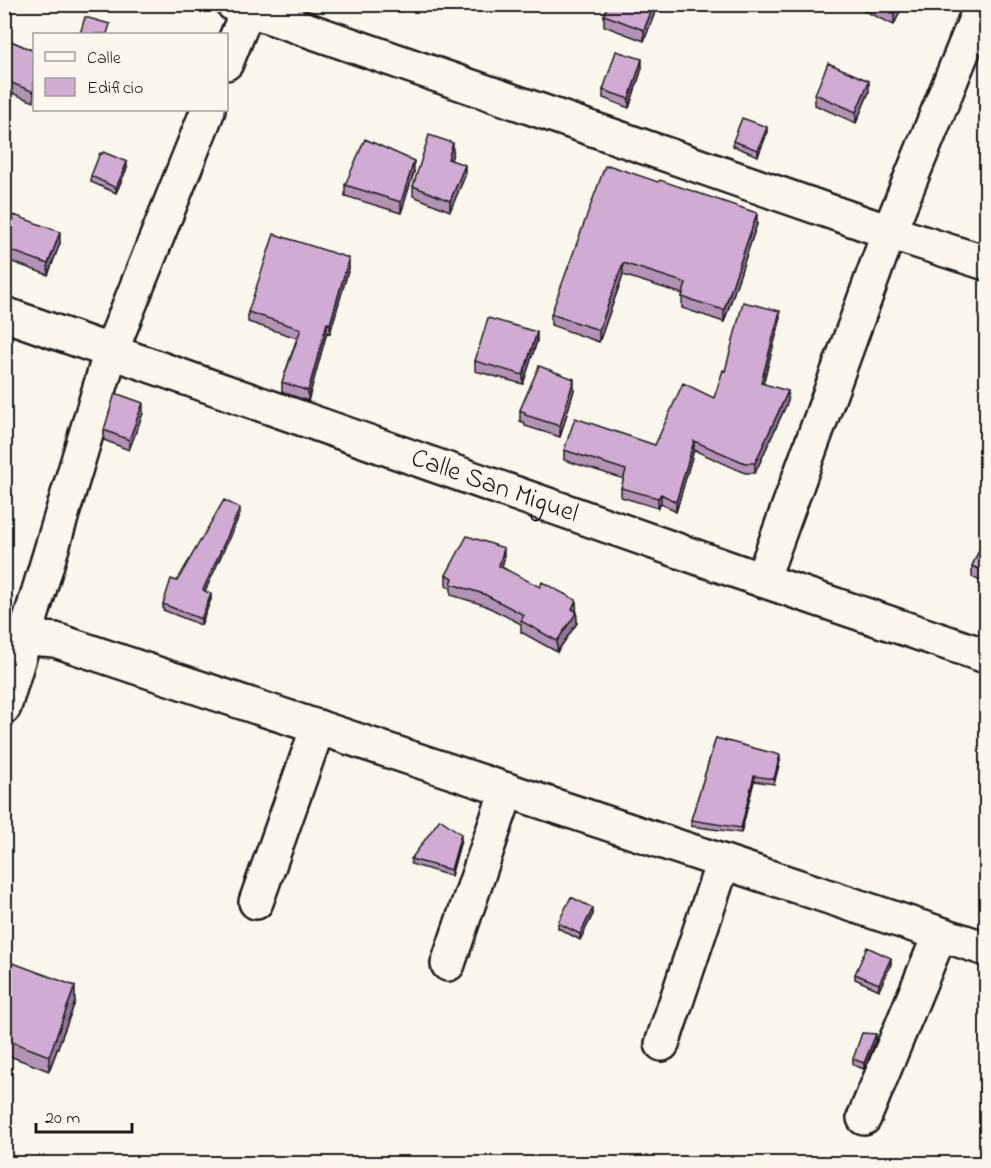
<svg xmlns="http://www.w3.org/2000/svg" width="991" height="1168" viewBox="0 0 991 1168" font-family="'Indie Flower',sans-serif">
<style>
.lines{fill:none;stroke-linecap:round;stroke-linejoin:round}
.minor-casing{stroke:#1c1c1c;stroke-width:38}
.minor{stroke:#fbf7ec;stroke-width:33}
.wall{fill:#b393b5;stroke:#1c1c1c;stroke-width:1.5}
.shaded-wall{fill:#927894;stroke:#1c1c1c;stroke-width:1.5}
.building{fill:#d0abd3;stroke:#1c1c1c;stroke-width:1.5}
.labels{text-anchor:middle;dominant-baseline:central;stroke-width:4.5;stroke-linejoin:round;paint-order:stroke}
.street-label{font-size:27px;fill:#1c1c1c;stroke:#fbf7ec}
</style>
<rect width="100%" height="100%" fill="#fbf7ec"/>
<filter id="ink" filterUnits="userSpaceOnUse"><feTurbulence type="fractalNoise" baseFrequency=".0167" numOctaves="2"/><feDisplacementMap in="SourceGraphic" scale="12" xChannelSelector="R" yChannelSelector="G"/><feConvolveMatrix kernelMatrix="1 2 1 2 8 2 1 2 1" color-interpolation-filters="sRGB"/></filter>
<g filter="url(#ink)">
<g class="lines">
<defs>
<g id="minor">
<path d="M233,4L889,232L986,263"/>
<path d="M226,63L250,4"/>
<path id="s1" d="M4,314L762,580L986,656"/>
<path d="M762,580L889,232L982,4"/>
<path d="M4,636L55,640L986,949"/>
<path d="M4,707L111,351L208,110"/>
<path d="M256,902L318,727"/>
<path d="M448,964L507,790"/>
<path d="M662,1044L723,862"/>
<path d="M864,1118L940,934"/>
</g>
</defs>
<!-- minor casing -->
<use href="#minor" class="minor-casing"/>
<!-- minor -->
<use href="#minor" class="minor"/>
</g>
<!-- wall -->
<path class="wall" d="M655,4V12L644,41L604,26V15Z
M849,4H903L894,25Z
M4,38L34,51V102L4,90Z
M642,68L629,108L603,98V90Z
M869,92L856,123L815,105V94Z
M767,133L758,156L733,146V141Z
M453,153L451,160L465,176L450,211L413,196V186Z
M127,168L116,193L91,182V176Z
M414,172L401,213L345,196V185Z
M658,182L757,224L724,322L682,308V297L683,294L623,275L599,342L551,325V314Z
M4,243H60L48,275L4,259Z
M349,268L330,333L327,332L308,401L282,392V382L297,338L248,322V312Z
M780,321L763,383L788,401L755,473H745L694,450L676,512L661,503L658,508L621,497V488L624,479L564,460V450L655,445L714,398L725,371Z
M537,341L523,384L475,371V361Z
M574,390L560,437L525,426V423L520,421V410Z
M143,413L129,450L104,440V430Z
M240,514L205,591L211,599L201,625L163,610V604L177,581Z
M987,533V584L972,577V566Z
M504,559L502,567L576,612L577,623L557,652L521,632V624L484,605L451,595V588L446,586V575Z
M716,738L780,761L774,784L754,781L741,833L691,826V820Z
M461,840L451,876L411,864V859Z
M593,914L580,940L558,928V923Z
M891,964L879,990L855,979V974Z
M4,986L75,1002L49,1071L4,1054Z
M876,1040L864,1069L853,1065V1059Z
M987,1136V1161L979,1156V1150Z"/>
<!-- shaded-wall -->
<path class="shaded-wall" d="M654,4H655V12L644,41V30Z
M898,4H903L894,25V14Z
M642,59V68L629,108V99Z
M869,81V92L856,123V112Z
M767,127V133L758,156V150Z
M453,143V153L448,169V159Z
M414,161V172L401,213V202Z
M127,162V168L116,193V188Z
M465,165V176L450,211V201Z
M757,213V224L724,322V310Z
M60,232V243L48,275V264Z
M349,258V268L330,333V324Z
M623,263V275L599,342V330Z
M780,311V321L761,392V383Z
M327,323V332L308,401V391Z
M537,332V341L523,384V375Z
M574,379V390L560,437V426Z
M788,391V401L755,473V463Z
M143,403V413L129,450V440Z
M694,441V450L676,512V502Z
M661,494V503L658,508V498Z
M240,508V514L203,596V590Z
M504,548V559L499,577V566Z
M211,594V599L201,625V619Z
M576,600L577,623L557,652V641Z
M780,755V761L774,784V779Z
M754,776V781L741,833V828Z
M461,834V840L451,876V870Z
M593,908V914L580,940V934Z
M891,958V964L879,990V984Z
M75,986V1002L49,1071V1056Z
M876,1034V1040L864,1069V1063Z"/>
<!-- building -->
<path class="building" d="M608,4H654L644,30L604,15Z
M872,4H898L894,14Z
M85,17L110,24L107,34H80Z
M4,38L34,51V92L4,80Z
M616,51L642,59L629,99L603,90Z
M828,63L869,81L856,112L815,94Z
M742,118L767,127L758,150L733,141Z
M429,135L453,143L448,159L465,165L450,201L413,186Z
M365,139L414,161L401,202L345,185Z
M103,152L127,162L116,188L91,176L100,153L102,154Z
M608,165L658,182L660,180L757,213L724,310L682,297L686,283L623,263L599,330L551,314L605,166L608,167Z
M14,215L60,232L48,264L4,248V243Z
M274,234L349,258L330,324L327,323L308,391L282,382L301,329L248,312Z
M743,302L780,311L761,383L788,391L755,463H745L694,441L676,502L661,494L658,498L621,488L626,470L564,450L575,418L655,445L683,383L714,398L723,370L725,371Z
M488,318L537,332L523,375L475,361Z
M539,366L574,379L560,426L525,415L526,413L520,410Z
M115,393L143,403L129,440L104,430Z
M224,500L240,508L203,590L211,594L201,619L163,604L171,579L177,581Z
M987,533V573L972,566Z
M467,536L504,548L499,566L540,587L542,582L576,600L572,609L577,612L557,641L521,621L524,615L484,594L451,584L453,578L446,575Z
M716,738L780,755L774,779L754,776L741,828L691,820Z
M440,819L461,834L451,870L411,859Z
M571,897L593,908L580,934L558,923Z
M867,947L891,958L879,984L855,974Z
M13,963L75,986L49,1056L4,1039V986Z
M862,1033L876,1034L864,1063L853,1059Z
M987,1136V1155L979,1150Z"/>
</g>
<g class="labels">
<!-- street labels -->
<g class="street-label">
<text stroke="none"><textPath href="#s1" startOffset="520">Calle San Miguel</textPath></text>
</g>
</g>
<!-- margin -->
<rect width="991" height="1168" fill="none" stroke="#fbf7ec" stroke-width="24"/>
<rect x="12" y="12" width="967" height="1144" fill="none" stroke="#1c1c1c" stroke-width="2" filter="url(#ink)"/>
<!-- legend -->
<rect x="33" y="33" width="195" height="78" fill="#fbf7ec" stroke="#a29f99" stroke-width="1.5"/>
<rect x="45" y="52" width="30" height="9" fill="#fbf7ec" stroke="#a29f99" stroke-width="1.5"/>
<text x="87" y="63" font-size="18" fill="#1c1c1c">Calle</text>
<rect x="45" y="78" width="30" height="18" fill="#d0abd3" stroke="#a29f99" stroke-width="1.5"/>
<text x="87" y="93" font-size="18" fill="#1c1c1c">Edificio</text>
<!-- scale -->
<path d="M36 1123v9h96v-9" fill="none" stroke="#1c1c1c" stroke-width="3"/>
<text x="45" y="1123" font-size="18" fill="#1c1c1c" stroke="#fbf7ec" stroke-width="4.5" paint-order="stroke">20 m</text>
</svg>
